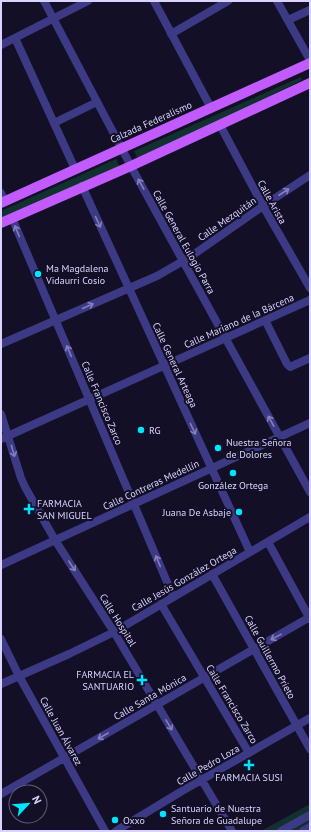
<svg xmlns="http://www.w3.org/2000/svg" width="311" height="832" viewBox="0 0 311 832" font-family="'PT Sans',sans-serif">
<style>
.green{fill:#12302f}
.lines{fill:none;stroke-linecap:round;stroke-linejoin:round}
.minor{stroke:#3d3a85;stroke-width:8}
.major{stroke:#c25bff;stroke-width:10}
.oneway{stroke:#837fbc}
.poi-dot{fill:#00e5ff;stroke:#130f26;stroke-width:1.5}
.labels{text-anchor:middle;dominant-baseline:central;stroke-width:4;stroke-linejoin:round;paint-order:stroke}
.street-label{font-size:10px;fill:#d9d4ff;stroke:#130f26}
.poi-label{font-size:10px;fill:#d9d4ff;stroke:#130f26;text-anchor:start}
</style>
<rect width="100%" height="100%" fill="#130f26"/>
<!-- green -->
<path class="green" d="M301,77L302,80L272,95L260,104L138,159L134,151Z
M116,159L120,167L1,221V211Z
M310,804V831H261Z"/>
<g class="lines">
<!-- minor -->
<path class="minor" d="M44,1L133,170L310,492
M154,1L211,108
M277,1L310,60
M288,20L310,10
M171,34L228,1
M15,38L75,169
M1,45L88,1
M54,123L97,102
M220,125L263,206L310,288
M82,186L250,552
M1,193L5,201
M12,218L173,596
M265,320L287,364L290,367L310,358
M1,344L157,276L190,257L263,206L310,175
M1,414L21,478L25,487L55,540L114,632L232,831
M1,439L310,300
M268,542L310,619
M1,565L310,423
M212,574L310,749
M161,604L249,753
M1,639L19,676L105,831
M1,684L69,654L114,632L310,517
M1,794L310,617
M116,831L182,791L310,718
M281,831L310,815
M303,831L310,827"/>
<!-- major -->
<path class="major" d="M1,203L310,63
M1,223L131,166L310,83"/>
</g>
<!-- one-way arrows -->
<defs><path id="oneway-shaft" d="M-6 0H5M1.5-3L5.5 0L1.5 3" fill="none" stroke-width="1.6" stroke-linecap="round" stroke-linejoin="round"/></defs>
<g class="oneway">
<use href="#oneway-shaft" transform="translate(141 184) rotate(-119)"/>
<use href="#oneway-shaft" transform="translate(284 192) rotate(-33)"/>
<use href="#oneway-shaft" transform="translate(98 222) rotate(65)"/>
<use href="#oneway-shaft" transform="translate(17 231) rotate(-113)"/>
<use href="#oneway-shaft" transform="translate(88 306) rotate(-24)"/>
<use href="#oneway-shaft" transform="translate(69 351) rotate(-113)"/>
<use href="#oneway-shaft" transform="translate(271 421) rotate(-119)"/>
<use href="#oneway-shaft" transform="translate(193 429) rotate(65)"/>
<use href="#oneway-shaft" transform="translate(13 451) rotate(74)"/>
<use href="#oneway-shaft" transform="translate(158 561) rotate(-113)"/>
<use href="#oneway-shaft" transform="translate(72 566) rotate(57)"/>
<use href="#oneway-shaft" transform="translate(276 637) rotate(151)"/>
<use href="#oneway-shaft" transform="translate(169 725) rotate(59)"/>
<use href="#oneway-shaft" transform="translate(103 736) rotate(150)"/>
</g>
<!-- markers -->
<g class="poi-dot">
<circle cx="38" cy="274" r="4"/>
<circle cx="141" cy="430" r="4"/>
<circle cx="218" cy="448" r="4"/>
<circle cx="233" cy="473" r="4"/>
<path d="M27 503h4v4h4v4h-4v4h-4v-4h-4v-4h4z"/>
<circle cx="239" cy="512" r="4"/>
<path d="M140 674h4v4h4v4h-4v4h-4v-4h-4v-4h4z"/>
<path d="M247 759h4v4h4v4h-4v4h-4v-4h-4v-4h4z"/>
<circle cx="163" cy="814" r="4"/>
<circle cx="115" cy="820" r="4"/>
</g>
<g class="labels">
<!-- street labels -->
<g class="street-label">
<text transform="translate(151 122) rotate(-24)">Calzada Federalismo</text>
<text transform="translate(272 202) rotate(61)">Calle Arista</text>
<text transform="translate(227 219) rotate(-35)">Calle Mezquitán</text>
<text transform="translate(184 242) rotate(61)">Calle General Eulogio Parra</text>
<text transform="translate(239 321) rotate(-24)">Calle Mariano de la Bárcena</text>
<text transform="translate(175 365) rotate(65)">Calle General Arteaga</text>
<text transform="translate(102 403) rotate(67)">Calle Francisco Zarco</text>
<text transform="translate(151 485) rotate(-25)">Calle Contreras Medellín</text>
<text transform="translate(184 579) rotate(-30)">Calle Jesús González Ortega</text>
<text transform="translate(118 620) rotate(58)">Calle Hospital</text>
<text transform="translate(270 657) rotate(61)">Calle Guillermo Prieto</text>
<text transform="translate(150 697) rotate(-30)">Calle Santa Mónica</text>
<text transform="translate(232 704) rotate(59)">Calle Francisco Zarco</text>
<text transform="translate(61 731) rotate(61)">Calle Juan Álvarez</text>
<text transform="translate(208 765) rotate(-30)">Calle Pedro Loza</text>
</g>
<!-- poi labels -->
<g class="poi-label">
<text x="46" y="268">Ma Magdalena<tspan x="46" dy="12">Vidaurri Cosio</tspan></text>
<text x="149" y="430">RG</text>
<text x="226" y="442">Nuestra Señora<tspan x="226" dy="12">de Dolores</tspan></text>
<text x="233" y="485" text-anchor="middle">González Ortega</text>
<text x="37" y="503">FARMACIA<tspan x="37" dy="12">SAN MIGUEL</tspan></text>
<text x="231" y="512" text-anchor="end">Juana De Asbaje</text>
<text x="134" y="674" text-anchor="end">FARMACIA EL<tspan x="134" dy="12">SANTUARIO</tspan></text>
<text x="249" y="777" text-anchor="middle">FARMACIA SUSI</text>
<text x="171" y="808">Santuario de Nuestra<tspan x="171" dy="12">Señora de Guadalupe</tspan></text>
<text x="123" y="820">Oxxo</text>
</g>
</g>
<!-- border -->
<rect width="311" height="832" fill="none" stroke="#d9d4ff" stroke-width="4"/>
<!-- north arrow -->
<g transform="translate(28 804) rotate(64)"><circle r="19" fill="#130f26" stroke="#625e7d"/>
<path d="M0-3L7 15L0 10L-7 15Z" fill="#00e5ff"/>
<text y="-6" font-size="11" font-weight="bold" text-anchor="middle" fill="#d9d4ff">N</text>
</g>
</svg>
